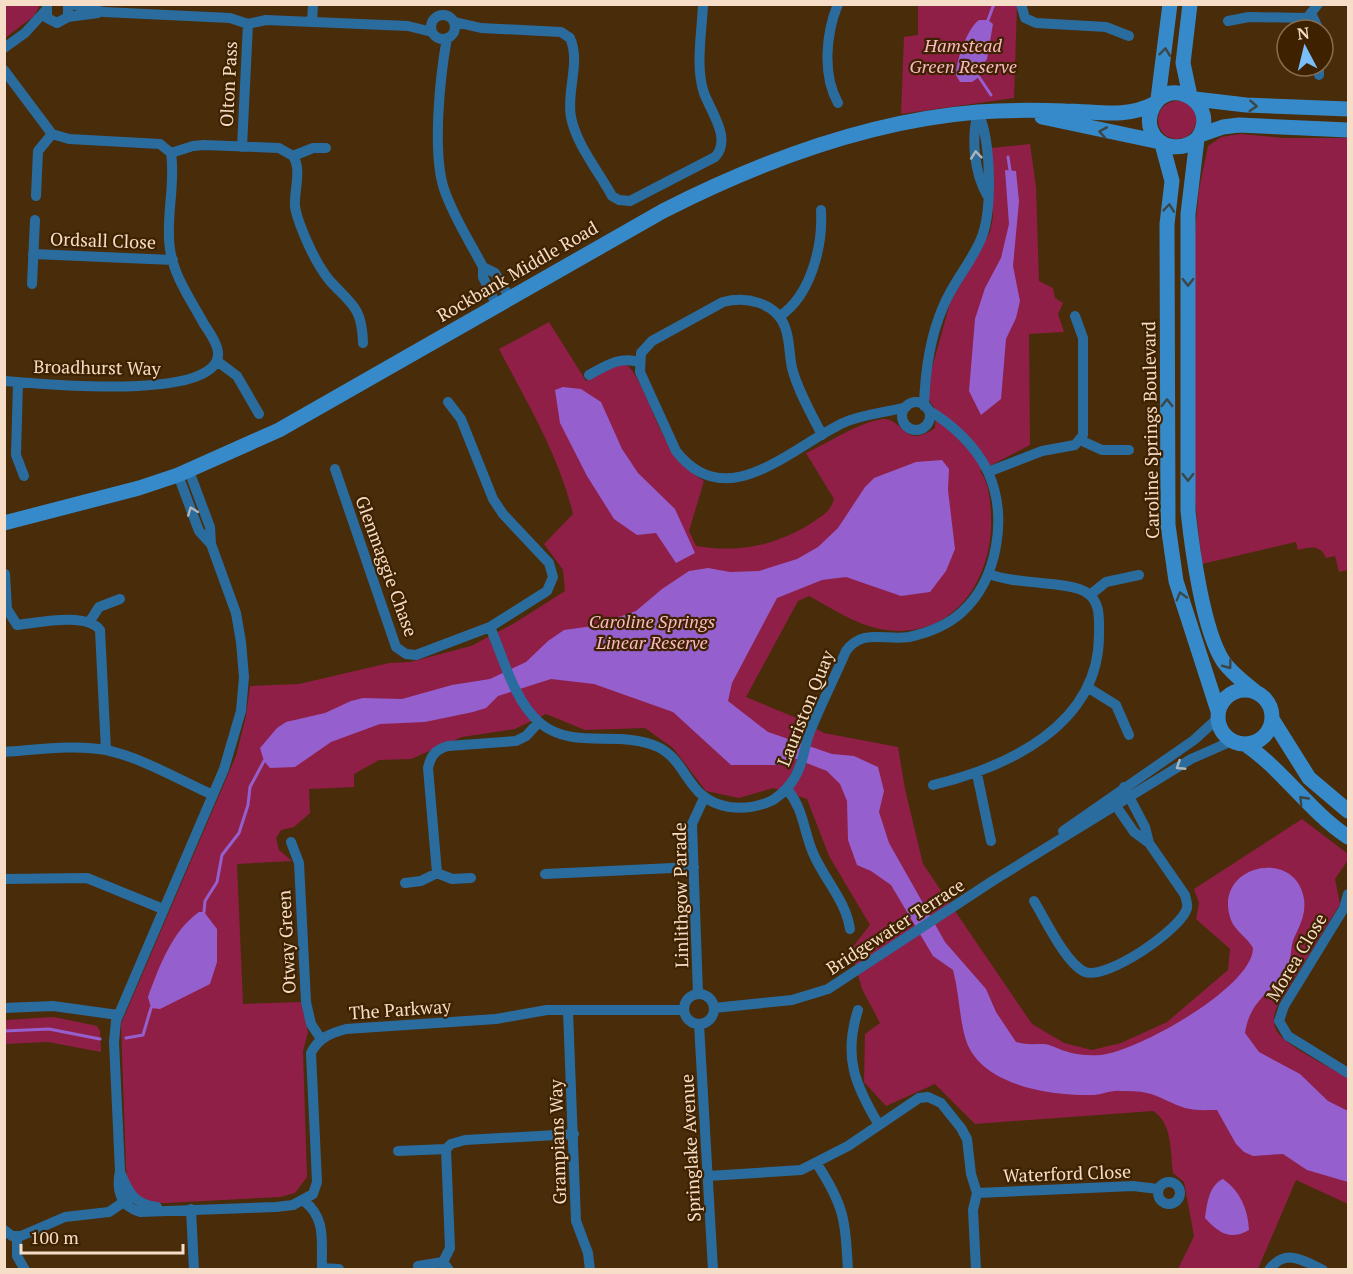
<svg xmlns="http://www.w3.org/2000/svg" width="1353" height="1274" viewBox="0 0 1353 1274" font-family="'PT Serif',serif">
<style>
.green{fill:#8f1f47}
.water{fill:#965fce}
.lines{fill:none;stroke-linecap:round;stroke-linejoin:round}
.stream{stroke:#965fce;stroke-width:3}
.street{stroke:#2b6c9e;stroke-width:10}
.secondary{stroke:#378ac9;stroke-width:15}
.oneway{stroke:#3c4646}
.oneway2{stroke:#aeb5b9}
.labels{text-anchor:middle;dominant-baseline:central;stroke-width:4.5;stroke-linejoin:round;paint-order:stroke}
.park-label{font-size:18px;font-style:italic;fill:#fbb8c6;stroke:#3e2200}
.street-label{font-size:18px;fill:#f5ddc7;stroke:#3e2200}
</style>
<rect width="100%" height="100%" fill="#492c0a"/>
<!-- green -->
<path class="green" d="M5,5H40L34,16L5,38Z
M918,5H1017L1014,98L901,114L904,37L918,35Z
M1158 120a19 19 0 1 1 38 0a19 19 0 1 1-38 0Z
M1240,134L1285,138H1348V570L1339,572L1335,556L1326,558C1320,544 1310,547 1298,550L1296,542L1202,564L1195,500V232L1199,189L1208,146L1221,137Z
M1030,144L1036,187L1039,281L1053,288L1055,298L1063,303L1058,314L1064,332L1029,334L1030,445L980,471C989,483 990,499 991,514C994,571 962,632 897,631C864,630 838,612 809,596L798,601L746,697L799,719L824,733L898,747L905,789L923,864L1032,1024L1064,1043L1092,1050L1121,1043L1167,1022L1228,970L1230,949L1196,919L1199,903L1194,889L1302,819L1348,854V860L1335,879L1340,904L1277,1007C1273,1016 1272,1026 1279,1034C1290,1048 1332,1068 1348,1078V1204L1296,1180L1258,1269H1178L1194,1236L1184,1182L1173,1173C1170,1151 1173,1124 1153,1111L975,1124L935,1084L886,1106L864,1082L865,1034L880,1023L862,989L851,949L870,925L829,856L807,799L773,788L739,798L706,791L673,748L645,728L585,730L546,714L515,729L462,737L411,759L379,760L354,774V787L309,789L310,813L294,827L281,830L276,838L279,850L292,861L237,864L243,1004L301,1002L308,1032L303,1051L307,1177L295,1193L280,1197L166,1203H153L138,1197L127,1178L126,1168L121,1024L236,756L246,716L250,686L299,684L389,663L410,662L471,646L513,624L565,591L563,570L544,544L573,514C559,455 527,403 499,349L549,322L586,381L619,363L626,364C636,373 640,385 646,397C662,433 669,458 704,481L689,531L696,546C738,553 776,546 813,522C823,515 830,512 834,499L806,453C824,445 867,418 885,419C906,422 904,449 935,428L936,411L925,393L950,303L990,232L993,217L991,148Z
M54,1017L97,1026L100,1031L101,1052L48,1042L5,1044V1020Z"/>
<!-- water -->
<path class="water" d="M979,20H988L993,24L987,59L979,71V77L972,82H960L956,75C956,62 967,28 979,20Z
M1005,170L1016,171L1019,201L1013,266L1020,301L1016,318L1006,339L1001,399L981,415L969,391L975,319L985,288L1001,258L1009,224Z
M563,387L581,389L601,402L622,449L638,473L675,509L695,553L676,563L656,533L637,535L614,519L587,476L560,423L555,390Z
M942,460L949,469L948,490L955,549L946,571L930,592L901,596L846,577L822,580L777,598L732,683L728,701L768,732L832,754L854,756L878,767L884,791L879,812L889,843L945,942L986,989L996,1012L1016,1042C1026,1045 1033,1044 1043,1044C1050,1044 1058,1049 1065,1051C1076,1055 1089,1056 1101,1055C1138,1051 1253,987 1253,948C1248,938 1235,931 1231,920C1211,865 1296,846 1304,899C1306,914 1300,926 1294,938C1290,947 1292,957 1288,965C1274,995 1251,995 1245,1033L1259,1052L1300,1074L1328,1101L1348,1111V1182L1307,1170L1283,1154L1253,1156L1244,1152L1236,1144L1217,1110C1207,1110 1196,1111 1185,1108C1172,1104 1160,1096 1147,1093C1139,1091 1129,1091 1120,1091C1110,1090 1103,1095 1093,1095C1052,1096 978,1086 965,1037C959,1015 959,992 953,970L933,956L891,885L871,871L857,865L848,840L847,801L840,784L827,771L791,757L778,765H731L673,712L594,684L551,679L498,696L486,708L473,712L425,722L380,724L331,742L295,767L270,768L264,761L260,748L277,728L286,722L325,713L351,701L363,698L402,699L452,685L490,679L526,662L548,641L564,630L593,626L636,611L662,589L689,571L708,568L730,572L759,571L797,559L818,547L838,528L865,487L874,478L916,462Z
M199,912H204L217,929V962L210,984L160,1009L151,1008L148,997C159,967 172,931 199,912Z
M1223,1179C1240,1191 1248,1209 1249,1230C1230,1241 1219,1233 1205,1218C1207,1204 1209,1185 1223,1179Z"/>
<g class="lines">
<!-- stream -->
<path class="stream" d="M988,20L994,4
M979,77L991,95
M1008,157L1010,170
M204,912L205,901L217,882L222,855L239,833L248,805L250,787L264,761
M4,1031L49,1029L100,1039
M126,1038L143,1035L151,1008"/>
<!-- street -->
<path class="street" d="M70,4L104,12L230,18L248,24L266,20L408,26L432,32
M1021,4L1025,18L1036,23L1106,27L1129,36
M47,5V18L57,23L68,17V4
M431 27a12 12 0 1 1 24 0a12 12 0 1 1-24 0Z
M1312,15L1319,30
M68,17L98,13
M1228,21L1249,17L1307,18L1318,4
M312,22L313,4
M455,22L481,28L561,32L570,38C581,62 566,92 571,117C576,144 599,172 612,196L619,200L630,201L715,157C732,139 711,112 704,93C695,67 702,32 703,4
M447,38C440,76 432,152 444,189C453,216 470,242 483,267V277L497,306
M4,48L25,33L45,11
M4,70L52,134L69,139L160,144L171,153C176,185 165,218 170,249C174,277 191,300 204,324C209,332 217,342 218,352C223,403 35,383 4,381
M1319,75V66
M838,103C822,75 826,33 838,4
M978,112C971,138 974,172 987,195
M242,147L248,24
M171,153L193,146L204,145L279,148L293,156C302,169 294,191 295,206C296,216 301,227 305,237C311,251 320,269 330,281C352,305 362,307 363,343
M293,156L313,148H326
M36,196L38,151L52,134
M33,254L173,260
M483,267L495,273L510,298
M32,284L35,220
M780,316C811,295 823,246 821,210
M217,361L237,376L259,414
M589,375C606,366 619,356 639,362
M18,382L16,455L24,476
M902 416a14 14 0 1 1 28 0a14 14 0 1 1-28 0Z
M924,406C925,373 930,337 943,307C953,282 971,263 981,239C993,210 991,140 978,112
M822,435C811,413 798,391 792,368C789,354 790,340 785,327C776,302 745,296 723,302L652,341L641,353L640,372L676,451C726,516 790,448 843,423C862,414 885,413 906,407
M1080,440L1102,450H1129
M335,469L396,647L406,654L416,655L490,627L547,591L553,577L549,563L503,514L493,499L461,419L448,402
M189,471L210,527L211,544L236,613L241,642L244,677L241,711L224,769L116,1021L114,1042L120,1171C116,1190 120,1206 140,1212L276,1207L293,1205L313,1194L317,1182L311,1053C318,1038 331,1033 346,1029L496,1019L547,1010H684
M988,472L1042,451L1075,445L1083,435V338L1075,316
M178,475L199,531L211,544
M5,574L7,609L17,625C38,623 86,612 100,630L106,750
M1090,595L1106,582L1139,575
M90,621L99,607L120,599
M490,627C503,657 514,701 540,723C574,751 619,729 658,747C689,762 686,800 729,807C744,809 759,807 773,800C782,794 790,786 795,777C803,764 804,749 809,734C820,706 834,679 846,651C863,628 885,641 909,637C927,633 948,625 962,612C998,579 1008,516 988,472C976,446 952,424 928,410
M1087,687L1116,705L1129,735
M4,752C37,750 74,744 106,750C143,758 179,780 213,795
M977,774L991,841
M933,785C1008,767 1099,725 1099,635C1099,620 1101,602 1087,593C1072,581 1015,585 989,574
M787,789C804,810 803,829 813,853C824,879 846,901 850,929
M1114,803L1134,832L1149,843
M1063,831L1194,740L1217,719
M291,842L299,863L306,1002L311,1024L321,1039
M437,873L428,768C431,755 435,750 448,746L516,741L526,736L539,722
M545,874L694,867
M4,879L87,878L163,909
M405,883L421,881L437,873L452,879L471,878
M1348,894L1344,908L1284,1006L1279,1021L1288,1036L1348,1073
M1034,901C1045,919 1066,964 1085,972C1107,980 1182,929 1187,908C1188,904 1186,900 1185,895L1149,843L1145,827L1124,787
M684 1009a15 15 0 1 1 30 0a15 15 0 1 1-30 0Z
M698,994L692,824L704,798
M4,1008L53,1006L118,1015
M714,1008L792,1000L828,989L994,880L1191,759L1232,741
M858,1010C843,1057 855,1085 879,1125
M568,1011L576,1221L588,1253L590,1270
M699,1024L713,1270
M398,1151L446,1149
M817,1164C845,1207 845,1220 848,1270
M121,1174C129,1194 135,1204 157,1207
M708,1176L801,1170L848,1146L919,1098L928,1097L941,1103L961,1128L967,1139L971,1174L977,1193L973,1210L976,1270
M1158 1193a11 11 0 1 1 22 0a11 11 0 1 1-22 0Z
M977,1193L1133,1186L1158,1189
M304,1201C327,1219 321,1242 322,1270
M191,1209L194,1270
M4,1230L12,1236H21L65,1217L109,1212L131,1197
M17,1237V1256L25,1270
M418,1266L443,1262
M322,1268L339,1269
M449,1270L443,1262L450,1248L446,1149L451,1144L465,1140L574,1134
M1269,1270C1285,1248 1303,1260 1323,1270"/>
<!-- secondary -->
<path class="secondary" d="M1190,4L1183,63L1190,96
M1158,99L1170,4
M1195,99L1246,105L1348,109
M1042,117L1160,142
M1200,135L1223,127L1239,125L1348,130
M1197,139C1183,151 1159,150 1151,130C1148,122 1149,115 1153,107C1171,73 1222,106 1197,139L1188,214V511C1192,549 1203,630 1223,661C1232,674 1245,683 1257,693
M1162,144L1172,181L1167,224L1168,525L1176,581L1218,711
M4,523L139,488L178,475L279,430L663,211C761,161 867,121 978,112C1007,110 1036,110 1065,111C1097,111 1124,119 1154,104
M1218 717a27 27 0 1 1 54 0a27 27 0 1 1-54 0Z
M1272,719L1309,778L1348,811
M1245,744C1283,770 1309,811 1348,837"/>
</g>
<!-- one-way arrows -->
<defs><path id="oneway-chevron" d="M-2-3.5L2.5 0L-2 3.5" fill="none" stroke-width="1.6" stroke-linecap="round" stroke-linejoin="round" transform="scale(1.5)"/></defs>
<g class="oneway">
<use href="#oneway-chevron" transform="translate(1165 52) rotate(-83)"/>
<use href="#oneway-chevron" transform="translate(1253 106) rotate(4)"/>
<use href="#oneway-chevron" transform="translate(1103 132) rotate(-170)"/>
<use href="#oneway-chevron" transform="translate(1169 208) rotate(-84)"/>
<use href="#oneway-chevron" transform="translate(1188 282) rotate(90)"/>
<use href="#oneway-chevron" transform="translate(1167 403) rotate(-90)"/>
<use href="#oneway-chevron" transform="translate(1188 477) rotate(90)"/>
<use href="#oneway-chevron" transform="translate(1181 596) rotate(-106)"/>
<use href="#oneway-chevron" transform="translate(1228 665) rotate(53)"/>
<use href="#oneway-chevron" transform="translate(1303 800) rotate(-134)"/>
</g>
<g class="oneway2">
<use href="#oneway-chevron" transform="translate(976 155) rotate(-96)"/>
<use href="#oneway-chevron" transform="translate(192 511) rotate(-111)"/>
<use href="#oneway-chevron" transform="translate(1180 766) rotate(147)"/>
</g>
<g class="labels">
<!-- park labels -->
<g class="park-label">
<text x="963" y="45">Hamstead<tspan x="963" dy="21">Green Reserve</tspan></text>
<text x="652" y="621">Caroline Springs<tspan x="652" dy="21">Linear Reserve</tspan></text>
</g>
<!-- street labels -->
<g class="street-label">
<text transform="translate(228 84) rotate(-87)">Olton Pass</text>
<text transform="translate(103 240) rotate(2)">Ordsall Close</text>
<text transform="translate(517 271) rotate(-30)">Rockbank Middle Road</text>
<text transform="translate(97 367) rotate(1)">Broadhurst Way</text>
<text transform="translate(1150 430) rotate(-91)">Caroline Springs Boulevard</text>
<text transform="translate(387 566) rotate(70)">Glenmaggie Chase</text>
<text transform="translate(805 708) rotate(-68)">Lauriston Quay</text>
<text transform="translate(680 895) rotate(-91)">Linlithgow Parade</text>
<text transform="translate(895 926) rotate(-33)">Bridgewater Terrace</text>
<text transform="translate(286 942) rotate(-93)">Otway Green</text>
<text transform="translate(1296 957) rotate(-59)">Morea Close</text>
<text transform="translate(400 1009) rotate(-4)">The Parkway</text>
<text transform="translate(557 1142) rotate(-92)">Grampians Way</text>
<text transform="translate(690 1148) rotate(-93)">Springlake Avenue</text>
<text transform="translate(1067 1173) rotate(-2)">Waterford Close</text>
</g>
</g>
<!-- border -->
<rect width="1353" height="1274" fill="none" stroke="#f5ddc7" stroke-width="12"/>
<!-- north arrow -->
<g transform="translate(1305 48) rotate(353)"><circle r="28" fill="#3e2200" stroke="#876d50" stroke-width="1.5"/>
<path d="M0-4.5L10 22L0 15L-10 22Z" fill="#7abff8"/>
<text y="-9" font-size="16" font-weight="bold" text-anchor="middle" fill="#f5ddc7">N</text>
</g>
<!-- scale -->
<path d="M21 1244v9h162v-9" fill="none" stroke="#f5ddc7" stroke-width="3"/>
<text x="30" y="1244" font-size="18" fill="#f5ddc7" stroke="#3e2200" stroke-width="4.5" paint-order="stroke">100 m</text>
</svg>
